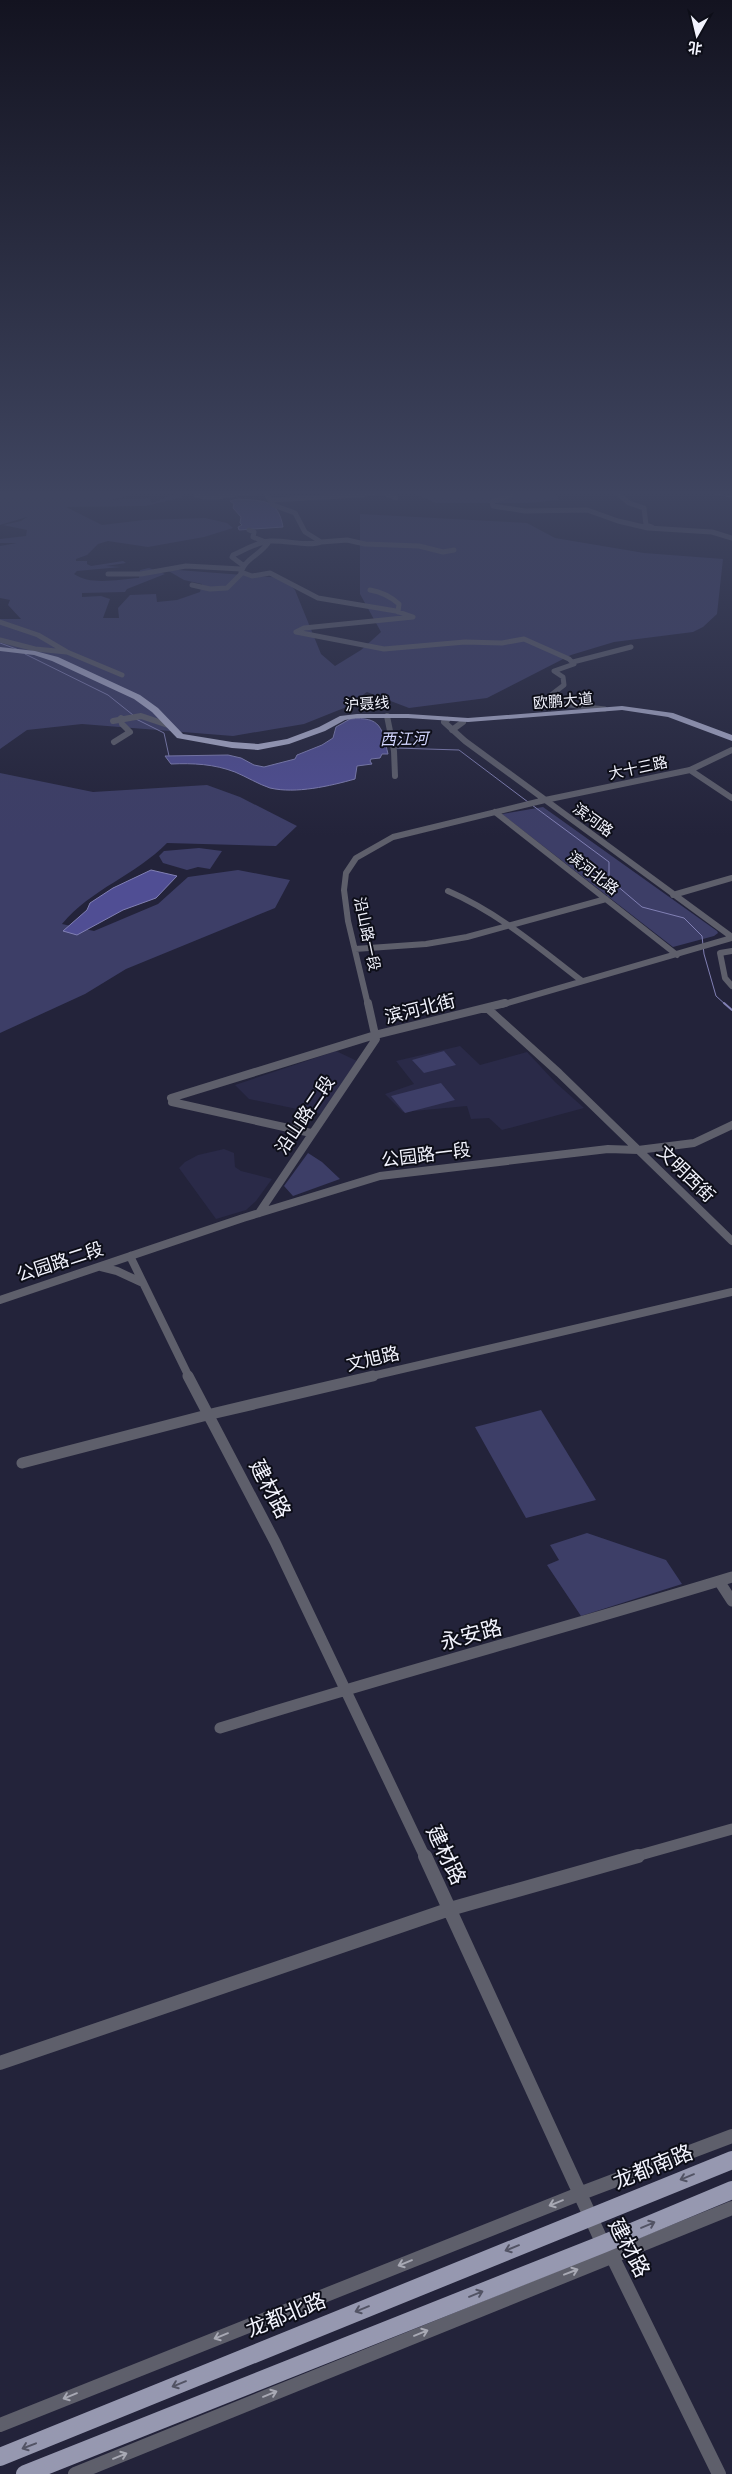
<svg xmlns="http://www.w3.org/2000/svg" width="732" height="2474" viewBox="0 0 732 2474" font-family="'Fira Sans Condensed','Noto Sans SC',sans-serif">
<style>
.built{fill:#2a2a48}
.green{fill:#3d3e67}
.water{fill:#504e94;stroke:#8180b4}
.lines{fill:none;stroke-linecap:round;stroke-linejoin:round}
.stream-far1{stroke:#8180b4;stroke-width:1}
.stream{stroke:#8180b4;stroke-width:2}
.minor-far4{stroke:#5e5f6b;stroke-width:5}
.minor-far3{stroke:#5e5f6b;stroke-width:6}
.minor-far2{stroke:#5e5f6b;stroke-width:8}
.minor-far1{stroke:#5e5f6b;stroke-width:11}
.minor{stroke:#5e5f6b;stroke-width:14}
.major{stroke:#9698b0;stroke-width:18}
.highway{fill:#acaecc;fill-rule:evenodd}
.oneway{stroke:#525364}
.oneway2{stroke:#a8a9b4}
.labels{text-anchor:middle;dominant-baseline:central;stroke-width:4;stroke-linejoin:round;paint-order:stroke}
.far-street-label{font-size:15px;fill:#f2f3fd;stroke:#0d0e18}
.far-water-label{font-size:16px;font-style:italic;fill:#d2d5fe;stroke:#0d0e18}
.street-label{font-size:18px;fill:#f2f3fd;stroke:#0d0e18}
.near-street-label{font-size:21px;fill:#f2f3fd;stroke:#0d0e18}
</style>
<rect width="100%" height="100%" fill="#23233a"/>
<!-- built -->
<path class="built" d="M460,1046L480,1065L527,1052L555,1082L584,1108L502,1130L489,1118L471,1119L467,1106L403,1112L385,1094L414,1084L396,1061Z
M336,1051L357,1061L321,1114L249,1099L235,1085Z
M224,1149L234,1153L235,1167L241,1171L272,1179L256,1201L246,1210L216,1219L179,1168L185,1162L198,1155Z"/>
<!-- green -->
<path class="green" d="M0,490H138L134,494L111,500L149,498L152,503L177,493H186L182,497L146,506L66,507L102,525L144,520L205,518L227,523L233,528L204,537L148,547L108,541L98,544L87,555L76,559V561H87V564L91,566L123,561L126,563L106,566L121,567L77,571L74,574C91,586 119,579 139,578L140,570L149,568L165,574L127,589L125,592L82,593V597L101,596L110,599L103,618H119L118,608L130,595L156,594L157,602L177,600L200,592L202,584L184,580L165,569L283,578L295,590L321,654L335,666L361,650L381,632L360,594V514L527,523L555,538L644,553L723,559L717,614L703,627L693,632L614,642L571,655L487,698L409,708L367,692L344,708L304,724L233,736L82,724L27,730L0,749V619H21L8,605L10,600L0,598V546L17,543H0V539L26,536L27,530L3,525L21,521L27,517L0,525Z
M477,490H554L559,500L527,503H436L413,493Z
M0,773L93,792L207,785L240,797L297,826L276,846L167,843C136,875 91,889 62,924L94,931L158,904L188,877L238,870L290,880L275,908L126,969L85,994L0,1033Z
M543,807L717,931L718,933L714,936L673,947L502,814Z
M199,848L222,851L210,869L198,867L187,870L163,863L159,856L164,851Z
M444,1051L456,1065L424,1073L412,1060Z
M441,1083L455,1100L405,1113L391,1096Z
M308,1153L322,1162L340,1179L293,1196L284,1186Z
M541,1410L596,1500L526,1518L475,1427Z
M587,1533L666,1560L682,1584L581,1616L547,1565L559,1560L550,1545Z"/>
<!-- water -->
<path class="water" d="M238,499C264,501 278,499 283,527L239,530L238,527L242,525L240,523L241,517L233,508L234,504L230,501Z
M350,719C382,716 382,729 388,754H382L380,758L371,759L370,761L372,764L357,766L355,779C330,786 296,794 270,788C258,784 247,777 235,772C214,764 193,763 171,764L165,756L228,755L241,758L254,765L264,767L295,759L297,755L322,745L333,738L336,727Z
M151,870L177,876L156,898L123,910L77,935L63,931L87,910L90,903L113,888Z"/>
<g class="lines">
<!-- stream-far1 -->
<path class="stream-far1" d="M695,490L732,497
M0,643L19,650
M25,654L108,695L133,715
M136,719L164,733L169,756
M395,748L459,750L528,802
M532,805L609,862V879L642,907L684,918L702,936L704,954L716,996L726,1005"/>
<!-- stream -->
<path class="stream" d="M724,1003L732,1010"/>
<!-- minor-far4 -->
<path class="minor-far4" d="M195,490L196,495C219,502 242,489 265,492L273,505L295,513L305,532L321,542C309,547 286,540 270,541C258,542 244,550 233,555L232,557L244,566L241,572L252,576L270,573L318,598L396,611L413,617L304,628L296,632L384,649L465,642L502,643L524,639L569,659L574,664L554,671L563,677L564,685L542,702L605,709
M513,490L515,491L511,495L492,502L493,506L525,511L587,510L618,521L648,528L712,532L732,538
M614,490L629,503L644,508L646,525L652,527
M728,490L732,491
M382,492L396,498
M271,500L360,495L390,490
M321,542L347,540L365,544L419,546L443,552L454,550
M244,566C250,557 260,554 268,543L253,537L254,532L249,530
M108,574H141L186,566L241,569
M192,585L210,589L227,588L242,573
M370,590C382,592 390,596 399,604L398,612
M0,622L38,635L67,652L35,649L0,640
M67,652L122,675
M573,662L631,647"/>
<!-- minor-far3 -->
<path class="minor-far3" d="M387,716L394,751L395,776
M447,720L444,722L465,741L732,937
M113,721L141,716L168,725
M452,730L463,722
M114,742L130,732L122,724L121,718
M690,770L732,798
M495,812L677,955
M448,891C499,913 539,948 582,981
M673,895L732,878
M355,949L426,944L467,937L606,899
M732,951L720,953L725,978L732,986
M368,1005L348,921L344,890L346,873L356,858L393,837L545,800L690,770L732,750
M501,1005L732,938"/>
<!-- minor-far2 -->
<path class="minor-far2" d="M487,1008L559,1073L732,1241
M171,1098L375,1035L505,1003
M172,1102L311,1133
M259,1213L376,1039L368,1003
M130,1256L189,1377
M101,1267L117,1271L143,1283
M0,1300L243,1218L380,1176L608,1149L638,1150L694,1143L732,1125
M368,1377L732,1292"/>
<!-- minor-far1 -->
<path class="minor-far1" d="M188,1376L275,1542L425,1857
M22,1463L207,1415L373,1376
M719,1581L732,1601
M220,1728C390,1675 562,1629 732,1577
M633,1857L732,1829"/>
<!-- minor -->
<path class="minor" d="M425,1856L603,2244L612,2256L719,2474
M0,2063L450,1909L638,1856
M0,2425L579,2194L732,2136
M75,2474L732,2208"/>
<!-- major -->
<path class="major" d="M0,2457L732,2160
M25,2474L603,2244L732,2190"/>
<!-- highway -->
<path class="highway" d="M0,647L35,651L58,657L140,695L158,708L183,734L232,742L258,744L287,739L319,727L340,716L357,714H408L468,718L622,706L673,713L732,735V741L668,717L622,710L468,722L408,718H357L345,720L325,731L289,744L258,750L232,748L177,738L152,712L134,699L52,661L34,655L0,651Z"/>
</g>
<!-- one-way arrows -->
<defs><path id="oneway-shaft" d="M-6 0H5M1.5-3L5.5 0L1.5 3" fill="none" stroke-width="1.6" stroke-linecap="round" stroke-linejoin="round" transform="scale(1.25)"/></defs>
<g class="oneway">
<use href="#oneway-shaft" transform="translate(687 2177) rotate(158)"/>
<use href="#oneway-shaft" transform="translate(648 2225) rotate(-23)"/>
<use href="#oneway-shaft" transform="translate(512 2248) rotate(158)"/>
<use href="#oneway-shaft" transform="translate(476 2294) rotate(-22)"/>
<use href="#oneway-shaft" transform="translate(362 2309) rotate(158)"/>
<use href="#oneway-shaft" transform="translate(179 2384) rotate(158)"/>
<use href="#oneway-shaft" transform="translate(29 2446) rotate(159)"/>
</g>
<g class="oneway2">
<use href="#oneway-shaft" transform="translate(556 2203) rotate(158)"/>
<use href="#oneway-shaft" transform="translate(405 2263) rotate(158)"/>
<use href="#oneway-shaft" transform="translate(571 2272) rotate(-21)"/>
<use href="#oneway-shaft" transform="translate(421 2333) rotate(-22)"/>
<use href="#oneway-shaft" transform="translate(221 2336) rotate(158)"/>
<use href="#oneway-shaft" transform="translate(270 2394) rotate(-22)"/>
<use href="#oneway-shaft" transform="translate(70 2396) rotate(158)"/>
<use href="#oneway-shaft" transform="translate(120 2456) rotate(-22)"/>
</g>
<!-- sky -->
<linearGradient id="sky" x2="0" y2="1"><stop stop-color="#131320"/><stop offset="0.59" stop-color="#3f4560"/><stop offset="1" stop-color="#3f4560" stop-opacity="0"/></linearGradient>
<rect width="732" height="836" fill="url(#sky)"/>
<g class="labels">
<!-- far-street labels -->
<g class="far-street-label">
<text transform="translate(563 701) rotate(-5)">欧鹏大道</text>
<text transform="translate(367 704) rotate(-4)">沪聂线</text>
<text transform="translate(638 768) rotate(-12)">大十三路</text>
<text transform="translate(593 820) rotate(36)">滨河路</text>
<text transform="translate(593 873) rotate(38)">滨河北路</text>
<text transform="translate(367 934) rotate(78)">沿山路一段</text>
</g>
<!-- far-water labels -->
<g class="far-water-label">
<text transform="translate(404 739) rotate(-1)">西江河</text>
</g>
<!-- street labels -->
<g class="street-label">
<text transform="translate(420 1009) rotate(-14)">滨河北街</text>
<text transform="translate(305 1115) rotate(-56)">沿山路二段</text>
<text transform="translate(426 1155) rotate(-7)">公园路一段</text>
<text transform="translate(686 1174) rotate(44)">文明西街</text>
<text transform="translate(60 1262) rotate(-18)">公园路二段</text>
<text transform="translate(373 1359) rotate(-13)">文旭路</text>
</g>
<!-- near-street labels -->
<g class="near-street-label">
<text transform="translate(270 1489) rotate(62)">建材路</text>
<text transform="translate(471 1635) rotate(-15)">永安路</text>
<text transform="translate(446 1855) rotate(64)">建材路</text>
<text transform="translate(653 2167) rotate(-22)">龙都南路</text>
<text transform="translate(629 2248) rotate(62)">建材路</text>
<text transform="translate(286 2315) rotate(-22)">龙都北路</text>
</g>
</g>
<!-- north arrow -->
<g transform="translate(697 35) rotate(188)" stroke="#0d0e18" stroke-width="4" paint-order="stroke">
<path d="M0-4L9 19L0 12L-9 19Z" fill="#f2f3fd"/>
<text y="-8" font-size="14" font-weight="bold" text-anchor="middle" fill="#f2f3fd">北</text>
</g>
</svg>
